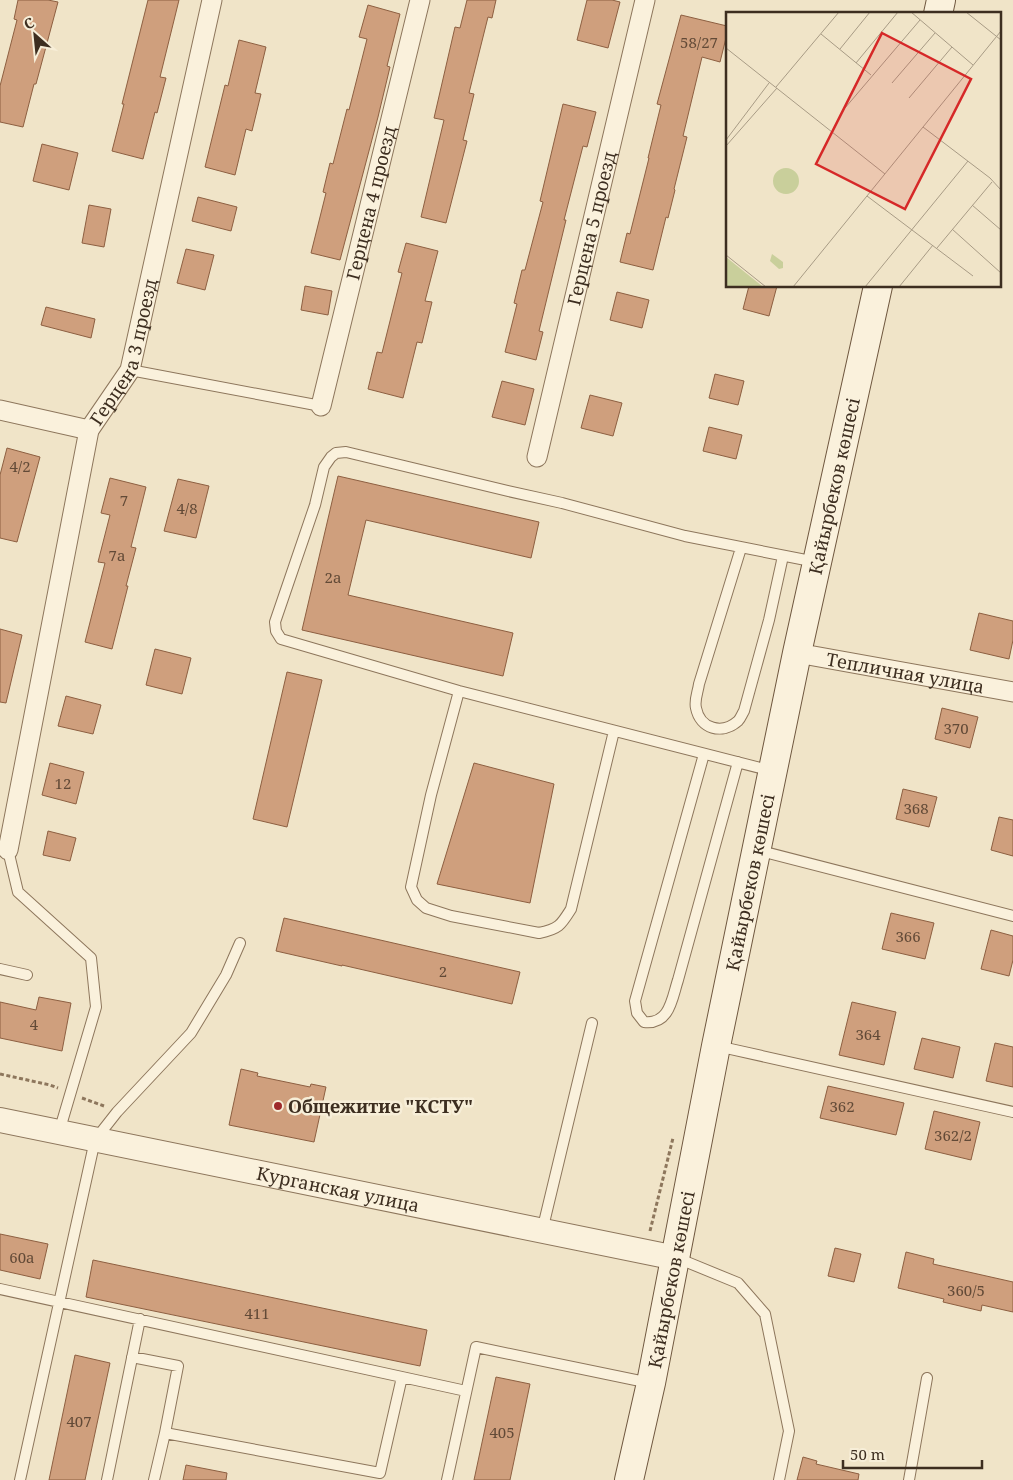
<svg xmlns="http://www.w3.org/2000/svg" width="1013" height="1480" viewBox="0 0 1013 1480" font-family="'Noto Serif',serif">
<style>
.building{fill:#cf9f7d;stroke:#8d5f41}
.lines{fill:none;stroke-linecap:round;stroke-linejoin:round}
.service-casing{stroke:#8d765c;stroke-width:12}
.minor-casing{stroke:#8d765c;stroke-width:21}
.tertiary-casing{stroke:#8d765c;stroke-width:26}
.secondary-casing{stroke:#6f573f;stroke-width:30}
.path{stroke:#8d765c;stroke-width:3;stroke-dasharray:4 2.5;stroke-linecap:butt}
.service{stroke:#faf1dc;stroke-width:10}
.minor{stroke:#faf1dc;stroke-width:19}
.tertiary{stroke:#faf1dc;stroke-width:24}
.secondary{stroke:#faf1dc;stroke-width:28}
.poi-dot{fill:#9e2a2b;stroke:#f7eed8;stroke-width:2}
.labels{text-anchor:middle;dominant-baseline:central;stroke-width:5;stroke-linejoin:round;paint-order:stroke}
.number-label{font-size:15px;fill:#624a37}
.street-label{font-size:18px;fill:#3d2e20;stroke:#f7eed8}
.poi-label{font-size:18px;font-weight:bold;fill:#3d2e20;stroke:#f7eed8;text-anchor:start}
.inset-road{fill:none;stroke:#a89b85;stroke-width:1}
.view{fill:#d62828;fill-opacity:0.15;stroke:#d62828;stroke-width:2.5}
.inset-edge{fill:none;stroke:#3d2e20;stroke-width:2.5}
</style>
<rect width="100%" height="100%" fill="#f0e4c8"/>
<!-- building -->
<path class="building" d="M18,0H48L58,2L36,84H34L23,127L0,122V86L17,20L14,19Z
M148,0H179L160,77L166,78L157,113L155,112L143,159L112,151L124,104H122Z
M467,0H496L492,18L488,17L469,93L474,94L463,140L467,141L446,223L421,217L444,120L434,118L455,27L460,28Z
M587,0H612L620,2L608,48L577,40Z
M368,5L400,14L387,66L390,67L378,117L340,260L311,253L326,193L323,192L330,163L333,164L347,109L349,110L367,39L359,37Z
M681,15L727,26V34L720,62L702,57L683,136L687,137L674,189L675,190L668,218L666,217L653,270L620,262L627,233L630,234L649,158H648L661,105L657,104Z
M239,40L266,47L255,93L261,94L252,131L246,129L235,175L205,167L225,85L228,86Z
M563,104L596,112L587,147L583,146L564,220H566L539,331L543,332L536,360L505,352L517,304L514,303L522,270H525L543,202L540,201Z
M42,144L78,153L69,190L33,181Z
M198,197L237,207L231,231L192,221Z
M89,205L111,209L104,247L82,243Z
M406,243L438,251L425,301L432,302L422,343L417,342L403,398L368,389L377,352L382,353L402,273L398,272Z
M186,249L214,255L205,290L177,283Z
M305,286L332,291L328,315L301,310Z
M749,286H777L769,316L743,309Z
M617,292L649,300L642,328L610,320Z
M46,307L95,319L91,338L41,325Z
M715,374L744,381L738,405L709,398Z
M502,381L534,389L525,425L492,417Z
M590,395L622,403L613,436L581,428Z
M709,427L742,435L736,459L703,451Z
M7,448L40,457L17,542L0,538V475Z
M338,476L539,522L531,558L366,520L348,595L513,633L503,676L302,630Z
M110,478L146,487L131,547L136,548L126,586H128L112,649L85,642L105,563L98,562L110,515L101,513Z
M178,479L209,486L196,538L164,531Z
M979,613L1013,621V640L1009,659L970,650Z
M0,629L22,635L6,703L0,702Z
M155,649L191,658L182,694L146,685Z
M287,672L322,680L287,827L253,819Z
M66,696L101,705L93,734L58,726Z
M942,708L978,717L970,748L935,739Z
M50,763L84,772L76,804L42,795Z
M474,763L554,784L530,903L437,884Z
M903,789L937,797L929,827L896,819Z
M999,817L1013,820V856L991,850Z
M48,831L76,838L70,861L43,855Z
M891,913L934,923L925,959L882,949Z
M284,918L520,972L512,1004L342,965V966L276,951Z
M991,930L1013,936V960L1009,976L981,969Z
M39,997L71,1003L62,1051L0,1038V1002L36,1010Z
M852,1002L896,1012L884,1065L839,1055Z
M922,1038L960,1047L953,1078L914,1069Z
M995,1043L1013,1047V1087L986,1081Z
M241,1069L258,1073L257,1076L310,1087L311,1084L326,1087L314,1142L229,1125Z
M828,1086L904,1103L896,1135L820,1118Z
M934,1111L980,1122L971,1160L925,1149Z
M0,1234L48,1244L40,1279L0,1270Z
M835,1248L861,1254L854,1282L828,1276Z
M906,1252L934,1259L933,1264L1013,1282V1312L982,1305L981,1311L943,1302L944,1299L898,1288Z
M93,1260L427,1330L420,1366L86,1297Z
M75,1355L110,1363L85,1480H49Z
M496,1377L530,1384L510,1480H474Z
M803,1457L817,1461L816,1464L859,1474L858,1480H797Z
M186,1465L227,1473L226,1480H183Z"/>
<g class="lines">
<defs>
<path id="service" d="M130,370L321,406
M741,548L699,684C698,692 694,700 696,708C700,729 722,735 738,721C741,718 742,714 744,711L769,620L783,556
M459,691L431,795L411,887L417,900L426,908L451,916L539,933C559,929 561,925 571,909L614,731
M704,754L635,1001L637,1013L644,1022C670,1025 672,998 678,980L738,762
M772,771L459,691L281,639L276,631L275,622L315,505L324,467L331,457L336,453L346,452L508,491L562,503L685,536L816,562
M6,849L8,850L18,892L91,958L96,1007L59,1132
M757,850L1013,916
M0,969L27,975
M717,1046L1013,1112
M542,1231L592,1023
M677,1258L738,1283L765,1314L789,1431L779,1480
M0,1289L466,1391
M132,1357L178,1366L165,1433L380,1473L402,1377
M20,1480L95,1140L117,1112L191,1033L226,975L240,943
M107,1480L140,1319
M154,1480L165,1433
M447,1480L476,1347L650,1383
M909,1480L927,1378"/>
<g id="minor">
<path id="s1" d="M321,406L420,0"/>
<path d="M0,410L89,430"/>
<path id="s2" d="M537,457L645,0"/>
<path id="s3" d="M797,653L1013,692"/>
<path id="s4" d="M8,850L89,430L130,370L212,0"/>
</g>
<g id="tertiary">
<path id="s5" d="M0,1120L676,1258"/>
</g>
<g id="secondary">
<path d="M938,14L941,0"/>
<path id="s6" d="M629,1480L651,1383L716,1046L797,653L878,286"/>
</g>
</defs>
<!-- service casing -->
<use href="#service" class="service-casing"/>
<!-- minor casing -->
<use href="#minor" class="minor-casing"/>
<!-- tertiary casing -->
<use href="#tertiary" class="tertiary-casing"/>
<!-- secondary casing -->
<use href="#secondary" class="secondary-casing"/>
<!-- path -->
<path class="path" d="M0,1074L50,1085L58,1088
M82,1098L104,1106
M650,1231L673,1138"/>
<!-- service -->
<use href="#service" class="service"/>
<!-- minor -->
<use href="#minor" class="minor"/>
<!-- tertiary -->
<use href="#tertiary" class="tertiary"/>
<!-- secondary -->
<use href="#secondary" class="secondary"/>
</g>
<!-- markers -->
<circle class="poi-dot" cx="278" cy="1106" r="5"/>
<g class="labels">
<!-- number labels -->
<g class="number-label">
<text x="699" y="42">58/27</text>
<text x="20" y="466">4/2</text>
<text x="124" y="500">7</text>
<text x="187" y="508">4/8</text>
<text x="117" y="555">7а</text>
<text x="333" y="577">2а</text>
<text x="956" y="728">370</text>
<text x="63" y="783">12</text>
<text x="916" y="808">368</text>
<text x="908" y="936">366</text>
<text x="443" y="971">2</text>
<text x="34" y="1024">4</text>
<text x="868" y="1034">364</text>
<text x="842" y="1106">362</text>
<text x="953" y="1135">362/2</text>
<text x="22" y="1257">60а</text>
<text x="966" y="1290">360/5</text>
<text x="257" y="1313">411</text>
<text x="79" y="1421">407</text>
<text x="502" y="1432">405</text>
</g>
<!-- street labels -->
<g class="street-label">
<text stroke="none"><textPath href="#s1" startOffset="209">Герцена 4 проезд</textPath></text>
<text stroke="none"><textPath href="#s2" startOffset="235">Герцена 5 проезд</textPath></text>
<text stroke="none"><textPath href="#s4" startOffset="515">Герцена 3 проезд</textPath></text>
<text stroke="none"><textPath href="#s6" startOffset="1015">Қайырбеков көшесі</textPath></text>
<text stroke="none"><textPath href="#s3" startOffset="110">Тепличная улица</textPath></text>
<text stroke="none"><textPath href="#s6" startOffset="610">Қайырбеков көшесі</textPath></text>
<text stroke="none"><textPath href="#s5" startOffset="345">Курганская улица</textPath></text>
<text stroke="none"><textPath href="#s6" startOffset="205">Қайырбеков көшесі</textPath></text>
</g>
<!-- poi labels -->
<g class="poi-label">
<text x="288" y="1106">Общежитие "КСТУ"</text>
</g>
</g>
<!-- overview -->
<g transform="translate(726 12)">
<rect width="275" height="275" fill="#f0e4c8"/>
<path d="M47 169a13 13 0 1 1 26 0a13 13 0 1 1-26 0ZM46,242L57,250V256L53,257L44,249ZM0,245L36,274L0,275Z" fill="#c9cf9b"/>
<path class="inset-road" d="M185,0L247,53M240,0L275,28M95,22L145,63M0,36L159,162M114,37L144,0M130,51L172,0M166,71L209,21M50,75L113,0M183,86L226,35M119,96L194,8M197,115L264,166L275,178M0,128L43,71M0,134L51,76M141,184L247,264M246,193L275,218M226,217L275,261M211,236L266,170M0,243L40,275M67,275L275,19M139,275L242,149M173,275L207,233"/>
<path class="view" d="M156,21L245,67L179,197L90,152Z"/>
<rect width="275" height="275" class="inset-edge"/>
</g>
<!-- north arrow -->
<g transform="translate(35 35) rotate(333)" stroke="#f7eed8" stroke-width="4" paint-order="stroke">
<path d="M0-4L9 19L0 12L-9 19Z" fill="#3d2e20"/>
<text y="-8" font-size="14" font-weight="bold" text-anchor="middle" fill="#3d2e20">С</text>
</g>
<!-- scale -->
<path d="M843 1460v8h139v-8" fill="none" stroke="#3d2e20" stroke-width="2.5"/>
<text x="850" y="1460" font-size="15" fill="#3d2e20" stroke="#f7eed8" stroke-width="4" paint-order="stroke">50 m</text>
</svg>
